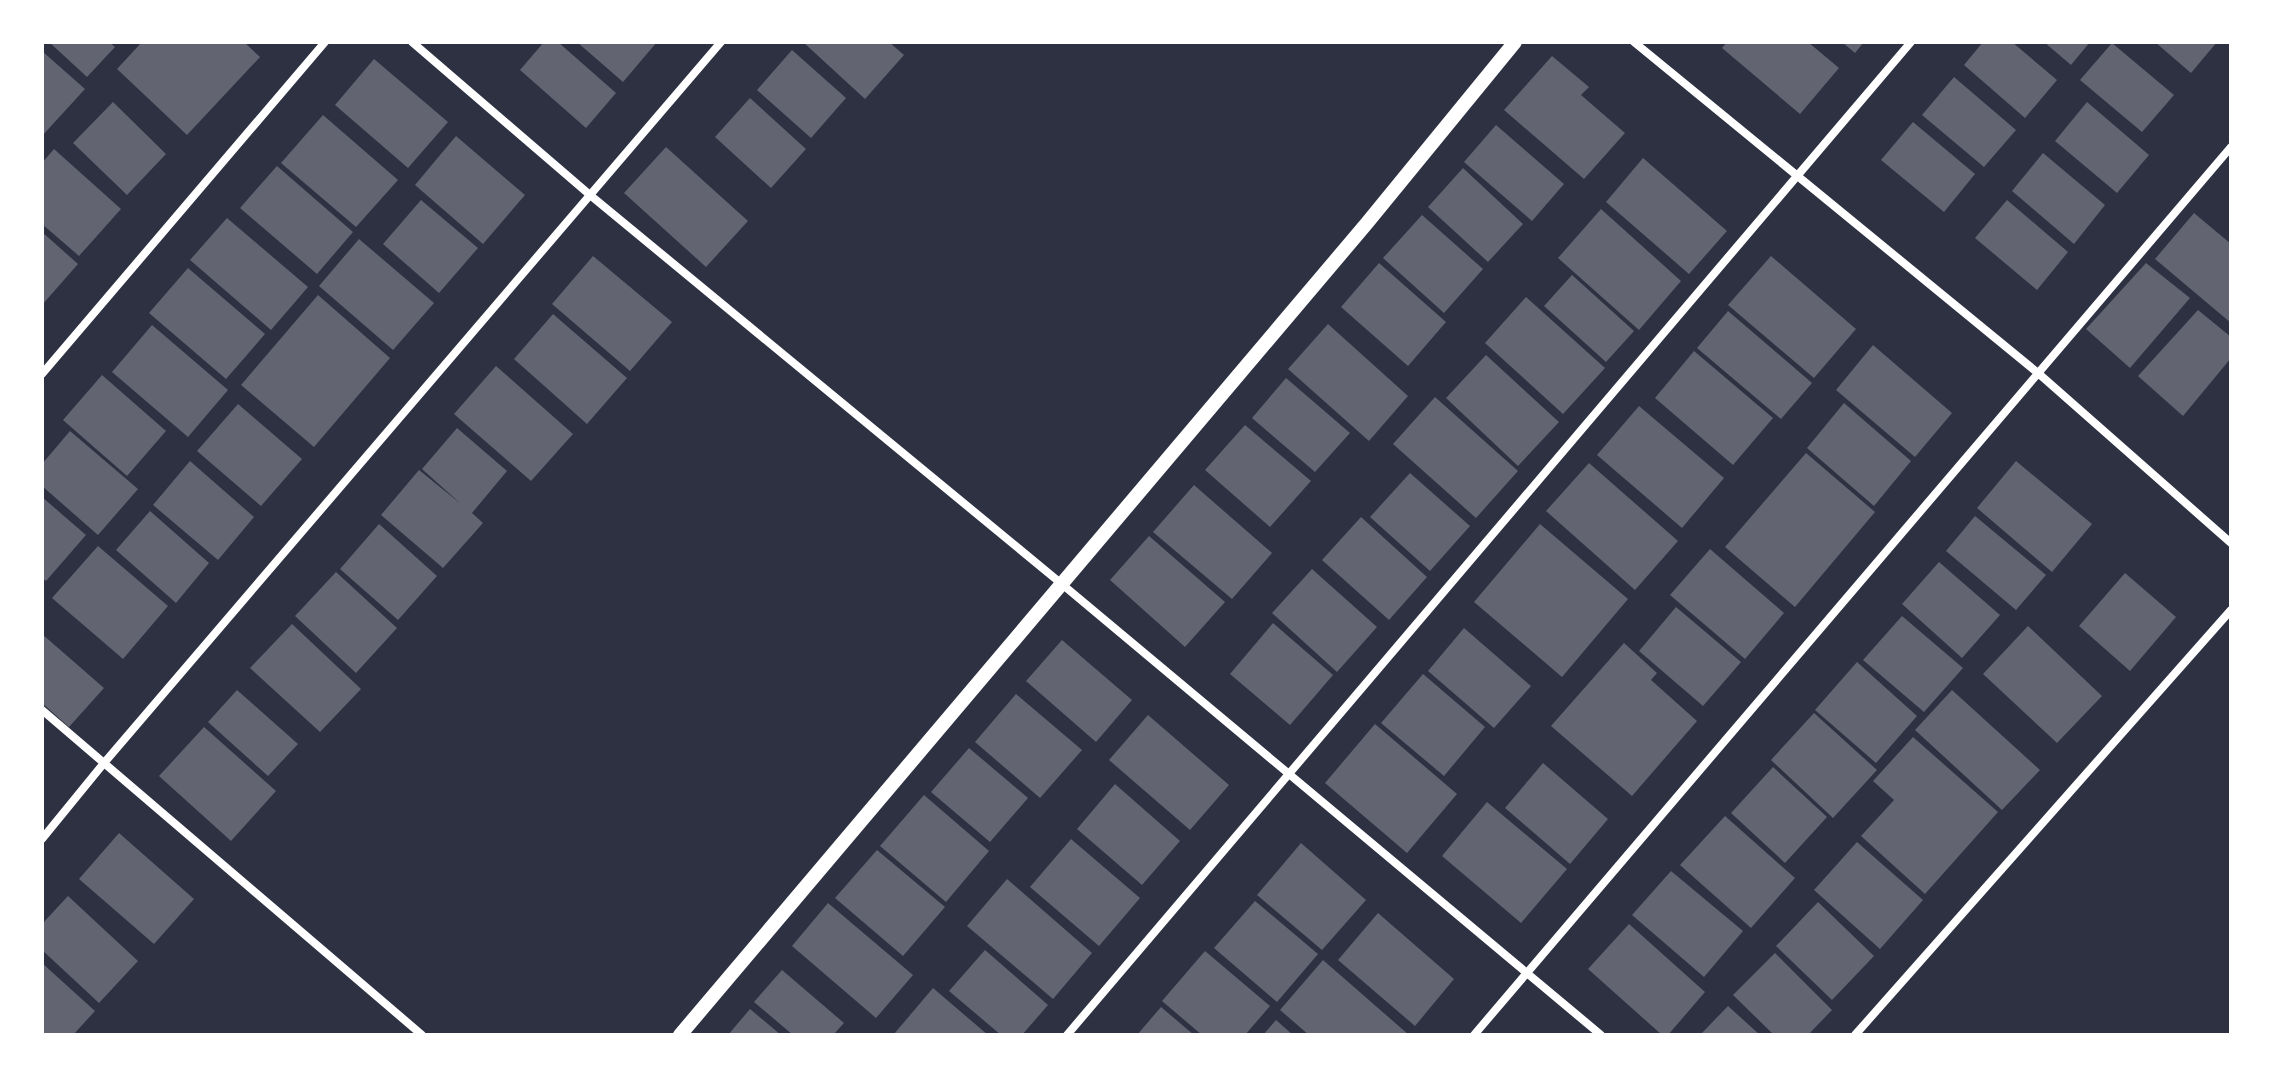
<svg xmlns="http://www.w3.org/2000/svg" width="2273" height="1077" viewBox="0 0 2273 1077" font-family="Spectral,serif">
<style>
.building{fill:#626471}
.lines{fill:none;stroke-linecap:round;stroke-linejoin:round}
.minor{stroke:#fff;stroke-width:8}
.tertiary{stroke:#fff;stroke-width:14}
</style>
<rect width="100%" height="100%" fill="#2d3142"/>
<!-- building -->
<path class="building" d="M49,42H109L115,47L87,77Z
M142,42H244L260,57L187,135L117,69Z
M544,42H558L616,93L586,128L520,70Z
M577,42H657L623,82Z
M803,42H889L904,55L865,99Z
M1727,42H1808L1839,68L1800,114L1722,48Z
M1842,42H1864L1855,53Z
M1983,42H2012L2057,80L2025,118L1964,65Z
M2044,42H2090L2071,65Z
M2155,42H2217L2191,73Z
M2112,43L2174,95L2142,132L2080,80Z
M792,50L846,98L811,138L757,90Z
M42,51L85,89L42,136Z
M1552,56L1589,87L1581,95L1625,133L1584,179L1504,110Z
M374,59L448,122L408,168L335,105Z
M1954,77L2016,130L1984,167L1922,115Z
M750,98L806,149L771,188L715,137Z
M113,102L166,154L127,195L73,143Z
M2087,102L2149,155L2117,193L2055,141Z
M323,115L398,180L356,227L281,163Z
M1913,122L1975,174L1944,212L1881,160Z
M1496,125L1564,184L1532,221L1464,162Z
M456,136L525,195L483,244L415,185Z
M666,147L748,221L706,267L624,193Z
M54,149L121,209L79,256L42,224V163Z
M2043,153L2105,205L2074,244L2012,191Z
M1643,158L1727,231L1689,274L1606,202Z
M277,166L353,232L317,274L240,208Z
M1463,168L1523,224L1488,262L1428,207Z
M421,200L478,248L439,293L383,244Z
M2007,200L2068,252L2037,290L1975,238Z
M1601,209L1681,281L1639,330L1558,258Z
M2194,213L2231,244V323L2155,259Z
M1422,215L1483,269L1444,313L1383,258Z
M227,218L308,287L271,330L190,260Z
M42,232L78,264L42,305Z
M359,239L434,303L393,350L319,286Z
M593,256L672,322L630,371L552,304Z
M1771,256L1856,329L1814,378L1728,305Z
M1379,263L1446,322L1408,366L1341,307Z
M2146,263L2190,298L2130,368L2086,329Z
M188,268L265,334L226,379L149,313Z
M1572,275L1634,331L1606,362L1544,306Z
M318,295L390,358L314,447L241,385Z
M1526,297L1605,368L1563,414L1485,343Z
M2198,310L2231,337V358L2183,416L2138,376Z
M1728,311L1812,383L1781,419L1697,348Z
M553,314L627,378L587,424L514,359Z
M1328,324L1408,396L1369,441L1288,369Z
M152,325L228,390L188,437L112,372Z
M1873,345L1952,413L1915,457L1836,390Z
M1694,351L1773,418L1733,465L1655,398Z
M1486,355L1559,422L1518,466L1446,398Z
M496,366L573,434L531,481L454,414Z
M102,375L166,431L127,476L63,420Z
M1286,378L1350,433L1315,472L1252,418Z
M1435,397L1518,471L1476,518L1393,444Z
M1844,403L1911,461L1874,506L1807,448Z
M238,404L302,459L261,506L197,451Z
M1639,406L1724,478L1682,528L1597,455Z
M1245,425L1311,481L1270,527L1205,470Z
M457,428L507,471L472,513L483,523L443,568L381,515L419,470L461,504L422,469Z
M70,431L138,489L98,535L42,486V464Z
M1806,453L1875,512L1795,607L1725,547Z
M190,461L254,517L218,560L153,505Z
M2016,461L2092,524L2052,572L1977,508Z
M1589,463L1678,541L1635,590L1546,511Z
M1410,473L1470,526L1430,571L1370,517Z
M1194,485L1272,553L1232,599L1153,532Z
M42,497L86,535L46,581L42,578Z
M150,511L209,563L176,603L116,550Z
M1975,516L2046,575L2016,610L1946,551Z
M1361,517L1427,577L1389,620L1322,560Z
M379,524L437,576L398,620L340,569Z
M1540,524L1628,599L1562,677L1474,602Z
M1149,536L1225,602L1185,647L1110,580Z
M98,546L168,606L123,659L52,598Z
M1710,549L1784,613L1745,659L1670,595Z
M1939,562L2000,615L1962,658L1902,604Z
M1312,569L1377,627L1337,672L1272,613Z
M336,572L397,628L356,673L295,616Z
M2125,573L2176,617L2130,671L2079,626Z
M1676,607L1741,662L1703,706L1639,651Z
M1902,616L1963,668L1924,712L1863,660Z
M1273,623L1333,675L1290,725L1230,674Z
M292,624L361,689L320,732L250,668Z
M2028,626L2102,696L2057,743L1983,674Z
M1464,628L1531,686L1494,728L1428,671Z
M42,634L104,688L69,727L42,703Z
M1062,640L1132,700L1096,742L1026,681Z
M1624,643L1657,673L1651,680L1697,721L1632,796L1551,726Z
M1857,662L1917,716L1876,763L1815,710Z
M1423,674L1485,727L1444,776L1381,723Z
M237,690L298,744L268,776L208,722Z
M1952,690L2040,770L2002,810L1915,730Z
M1016,694L1082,750L1040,798L975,742Z
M1814,713L1877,770L1833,818L1771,760Z
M1148,715L1229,785L1190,830L1109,760Z
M1375,724L1457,794L1407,853L1325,783Z
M204,727L276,791L231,841L159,776Z
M1913,737L1998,812L1925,894L1861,836L1894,800L1873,781Z
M969,748L1028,798L990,842L931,792Z
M1543,763L1608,819L1570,864L1505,808Z
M1773,767L1827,817L1785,863L1731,813Z
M1115,784L1180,841L1142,885L1077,829Z
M924,795L989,851L946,902L880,846Z
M1487,802L1567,869L1521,923L1442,856Z
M1725,816L1795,878L1751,928L1680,865Z
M119,833L194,899L154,944L79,879Z
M1071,839L1140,898L1099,946L1030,887Z
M1857,842L1923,900L1880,949L1814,890Z
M1301,843L1366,900L1322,950L1257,895Z
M877,850L945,907L903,956L835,898Z
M1671,871L1743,931L1704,977L1632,915Z
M1007,879L1092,953L1053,999L967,926Z
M68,896L138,961L99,1003L42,950V924Z
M1255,901L1318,954L1277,1002L1214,948Z
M1818,902L1874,956L1832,1000L1776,946Z
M828,903L913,975L876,1018L792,946Z
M1378,913L1454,979L1415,1026L1338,960Z
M1629,924L1705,992L1668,1035H1662L1588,969Z
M985,950L1048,1005L1022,1035H1001L949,991Z
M1205,951L1270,1006L1245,1035H1202L1162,1001Z
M1775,953L1832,1010L1808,1035H1774L1733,995Z
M1323,960L1409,1035H1309L1280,1010Z
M42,963L95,1011L73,1035H42Z
M782,970L844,1023L833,1035H793L754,1002Z
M933,988L988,1035H896L894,1034Z
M1728,1006L1760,1035H1700Z
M1161,1007L1194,1035H1137Z
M750,1009L781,1035H728Z
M1276,1020L1293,1035H1263Z"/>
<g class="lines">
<!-- minor -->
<path class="minor" d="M412,42L590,195L1063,585L1601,1035
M1634,42L2038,373L2231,543
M42,374L325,42
M42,710L422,1035
M42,839L104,763L721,42
M1067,1035L1911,42
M1474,1035L2231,147
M1855,1035L2231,610"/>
<!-- tertiary -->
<path class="tertiary" d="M680,1035L1367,223L1515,42"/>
</g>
<!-- border -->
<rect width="2273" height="1077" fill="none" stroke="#ffffff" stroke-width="88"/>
</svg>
